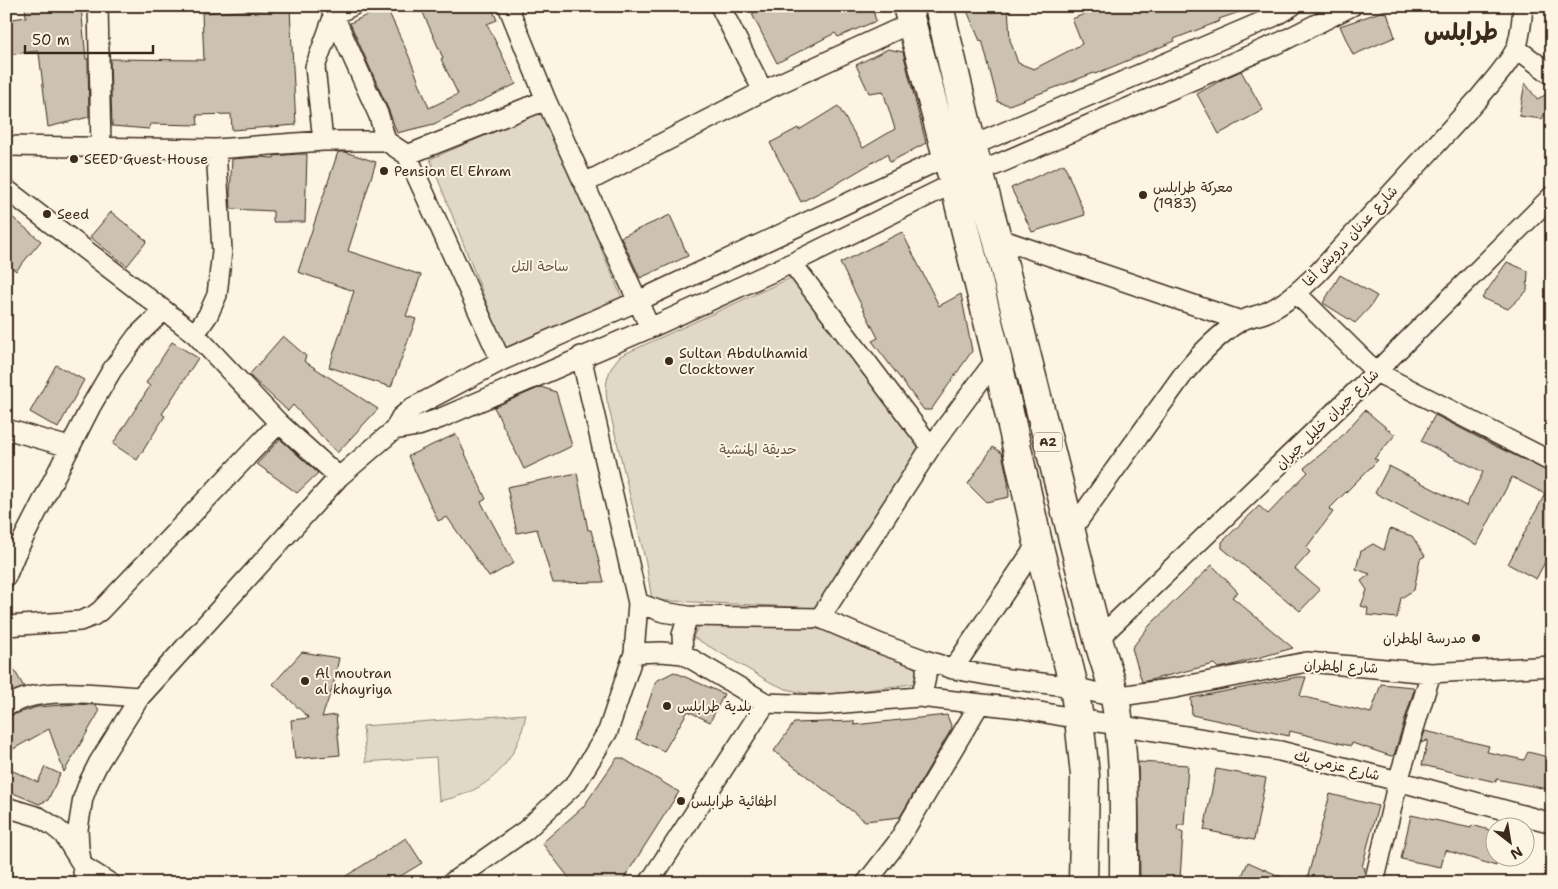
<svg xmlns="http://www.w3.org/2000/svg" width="1558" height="889" viewBox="0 0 1558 889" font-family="'Shantell Sans','Playpen Sans Arabic',sans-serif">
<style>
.green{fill:#e0d8c8;stroke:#8e8173}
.building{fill:#ccc2b3;stroke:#3b2a1e}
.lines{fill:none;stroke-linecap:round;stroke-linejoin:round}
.minor-casing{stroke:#3b2a1e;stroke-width:22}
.trunk-casing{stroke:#3b2a1e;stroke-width:31}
.minor{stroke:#fcf5e5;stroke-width:19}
.trunk{stroke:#fcf5e5;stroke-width:28}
.poi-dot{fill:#3b2a1e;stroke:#fcf5e5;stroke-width:2}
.labels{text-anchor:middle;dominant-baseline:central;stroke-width:4;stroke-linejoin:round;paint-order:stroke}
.shield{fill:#fcf5e5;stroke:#75675a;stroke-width:1}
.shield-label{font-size:12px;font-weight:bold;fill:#3b2a1e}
.poi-label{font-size:14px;fill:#3b2a1e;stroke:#fcf5e5;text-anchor:start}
.street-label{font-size:14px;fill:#3b2a1e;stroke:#fcf5e5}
.park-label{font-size:14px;fill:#645648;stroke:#fcf5e5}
.town-label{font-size:24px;font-weight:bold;fill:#3b2a1e;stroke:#fcf5e5}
</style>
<rect width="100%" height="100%" fill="#fcf5e5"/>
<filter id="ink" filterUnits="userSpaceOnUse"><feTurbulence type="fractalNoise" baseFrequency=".02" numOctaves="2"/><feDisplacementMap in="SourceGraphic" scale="10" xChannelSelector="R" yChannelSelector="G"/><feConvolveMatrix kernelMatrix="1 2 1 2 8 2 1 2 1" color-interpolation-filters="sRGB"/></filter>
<g filter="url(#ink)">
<!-- green -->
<path class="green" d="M543,111L622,298L506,352L430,159Z
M797,275L925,443L814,608L652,600L646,563L607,400C604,383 608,369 620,356Z
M699,625C732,626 769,624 802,627C841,630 889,651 922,673L919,683L835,694L804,693L786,689L770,682L693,637Z
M526,714C517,763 489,792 439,801L436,757L366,762L363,726Z"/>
<!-- building -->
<path class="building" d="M25,6H81L86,59H88L89,117L48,127L39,53L37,51L6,55V20L26,17Z
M386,6L408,54L429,108L458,94L441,59L443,58L420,6H491L497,20L487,24L516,84L434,124L397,133L389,111L350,23Z
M764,6H872L876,21L838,37L835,33L777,63L752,14Z
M965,6H1008L1010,40L1018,63L1034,69L1082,44L1072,19L1102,7L1103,11L1116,6H1250L1251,8L1219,19L1220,21L1174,39L1175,41L1095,74L1094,73L1009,105L998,102L982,40L980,41Z
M290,9L296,125L232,130L231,114L197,115L198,125L150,124L149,129L112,126L110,59L204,60L202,13Z
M1386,10L1395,37L1353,55L1340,26Z
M888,49L903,52L926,143L890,162L887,154L838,183L801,202L770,143L798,128L799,130L838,106L863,148L895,129L883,91L869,93L856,65Z
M1241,71L1263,110L1219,134L1197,94L1223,79Z
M1525,83L1537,99L1552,92V98L1542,119L1519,116Z
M338,152H345L376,162L348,251L421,275L406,316L416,319L391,387L329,367L354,291L298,272Z
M298,154H307L305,222H273V211L231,209L230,193L232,159L259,157L274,158V156Z
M1064,164L1085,215L1032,232L1011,188Z
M6,212L41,241L16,271L6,263Z
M111,212L147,241L127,266L90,237Z
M670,215L688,256L640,278L621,237Z
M902,232L939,306L961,294L972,351L931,410H924L872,341L878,338L840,263Z
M1507,262L1528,271L1527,291L1508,309L1482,298Z
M1340,275L1377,296L1370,307L1355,323L1323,303Z
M283,336L306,356L304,361L378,409L337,453L293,405L288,411L249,375Z
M172,342L198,358L162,414L165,416L137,460L113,444L150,386L146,383Z
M56,365L84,380L58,428L30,412Z
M541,387L556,392L572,446L524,469L494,407Z
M1365,410L1395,435L1374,459L1378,460L1329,509L1333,512L1306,548L1310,552L1295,569L1320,590L1300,611L1222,548V542L1259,506L1268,514L1308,472L1304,468L1336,442Z
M1435,415L1497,447L1552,473V549L1536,579L1508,564L1545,494L1512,477L1477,545L1375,493L1389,466L1466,506L1483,472L1421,441Z
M456,434L486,499L481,502L514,563L489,577L447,517L438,521L408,456Z
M280,439L318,473L297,493L257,464Z
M993,447L1002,453L1008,481L1009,497L986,502L968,484Z
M577,473L588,530H591L604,582L553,583L537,529L517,533L507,487Z
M1390,529L1412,536L1425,556L1420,559L1414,590L1401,598L1397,618L1367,615L1368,608L1361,606L1367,590L1361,581L1370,574L1356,569L1361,551L1373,544L1384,550Z
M1212,565L1238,592L1232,597L1293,648L1229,666L1218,668L1214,664L1142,682L1132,648L1150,625Z
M302,652L339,658L333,686L322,717L336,715L340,755L295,759L291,720L309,718L273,684Z
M6,656L24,687L6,694Z
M674,672L724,694L710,722L688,711L664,751L636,739L656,681Z
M1297,677H1306L1300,696L1371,713L1381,684L1413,687L1414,690L1394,755L1391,756L1352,743L1351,746L1290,731L1289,736L1192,715L1191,698Z
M76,704L96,705L99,712L64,772L49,729L6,753V717L37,707Z
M947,715L952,728L900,817L865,821L774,751L794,723L854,721V725Z
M1425,731L1489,746L1487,752L1524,760L1528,752L1552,758V790L1496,779V782L1422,765L1428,740L1421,743Z
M617,758H622L679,792L621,883H573L542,843L583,807Z
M1138,762L1188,765L1184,825H1178L1177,830L1183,833L1180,879L1140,877Z
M45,767L60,774L48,800L39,804L6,790V768L38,782Z
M1216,769L1266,778L1254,840L1204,830Z
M1330,794L1378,806L1362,867L1365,868L1361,883H1306Z
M1411,815L1471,828L1472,825L1496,832V866L1445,850L1441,867L1401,859Z
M406,838L422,863L389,883H335Z
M1248,862L1295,883H1239Z"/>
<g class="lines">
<defs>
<path id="minor" d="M98,6L101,147
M508,6L546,100L650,328
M720,6L763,91
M331,9L379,116L386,141
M1516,48L1552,75
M323,141L315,67L334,15L352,6
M6,146L216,149L323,141H386L407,155L546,100
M407,155L501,361
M585,183L763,91L911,23
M6,189L195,334L279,423L339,477
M997,238L1241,321
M792,263L931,447
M1296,293L1376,372L1552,462
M195,334L208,315L217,295L222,251L216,149
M6,429L69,447
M394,430L418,426L441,418L650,328L792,263L954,183L1283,41L1352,6
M1070,532L1182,376C1198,356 1216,336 1239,322C1248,316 1261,316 1271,310C1289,301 1303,287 1317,274L1479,98C1490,84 1511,62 1517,46C1521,33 1522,20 1523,6
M6,577L15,555L91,406L112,370L137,336L164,310
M638,603L663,612L688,616L820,618L881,644L925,660L953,669L1009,679L1074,687L1114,697L1175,688L1307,662L1431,673L1552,666
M820,618L931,447L997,358
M6,626L80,621L93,616L100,611L279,423
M1098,639L1376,372L1552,196
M634,653L661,652L683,654L766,703L819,705L919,697L1018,708L1079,719L1280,751L1398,781L1552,823
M683,654L682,635L688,616
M953,669L1038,543
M919,697C926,685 928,674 925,660
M6,706C17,701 28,696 39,695C71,690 108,695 140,697
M6,807L39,817L53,826L63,834L83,866L110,883
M85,883L79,848L78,829L83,798L89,782L99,762L140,697L339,477L394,430L401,417L412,408L501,361L638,301L946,157L1273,17L1292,6
M451,883L526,830L577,782L608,731L634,653L638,603L581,356
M649,883L766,703
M866,883L897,843L979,705
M1374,883L1398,781L1431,673"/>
<path id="trunk" d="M907,6L954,183L997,358L1038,543L1074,687L1079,719L1085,775L1083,883
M939,6L972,146L997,238L1098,639C1103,658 1111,678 1115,698C1126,757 1124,822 1124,883"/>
</defs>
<!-- minor casing -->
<use href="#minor" class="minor-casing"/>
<!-- trunk casing -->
<use href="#trunk" class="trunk-casing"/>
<!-- minor -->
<use href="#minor" class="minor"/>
<!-- trunk -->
<use href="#trunk" class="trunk"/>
</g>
</g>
<!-- markers -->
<g class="poi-dot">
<circle cx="74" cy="159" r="5"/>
<circle cx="384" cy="171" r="5"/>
<circle cx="1143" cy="195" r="5"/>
<circle cx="47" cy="214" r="5"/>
<circle cx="669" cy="361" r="5"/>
<circle cx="1476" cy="638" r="5"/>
<circle cx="305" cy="681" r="5"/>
<circle cx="667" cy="706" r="5"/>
<circle cx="681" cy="801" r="5"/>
</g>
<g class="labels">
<!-- shield labels -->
<rect class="shield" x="1034" y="432.5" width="28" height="19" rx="4"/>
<g class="shield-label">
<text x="1048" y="442">A2</text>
</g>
<!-- poi labels -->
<g class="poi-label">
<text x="84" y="159">SEED Guest House</text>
<text x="394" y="171">Pension El Ehram</text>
<text x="1153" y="187">معركة طرابلس<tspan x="1153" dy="16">(1983)</tspan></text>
<text x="57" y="214">Seed</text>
<text x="679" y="353">Sultan Abdulhamid<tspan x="679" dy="16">Clocktower</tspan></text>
<text x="1466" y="638" text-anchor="end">مدرسة المطران</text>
<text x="315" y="673">Al moutran<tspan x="315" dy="16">al khayriya</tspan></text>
<text x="677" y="706">بلدية طرابلس</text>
<text x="691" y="801">اطفائية طرابلس</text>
</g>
<!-- street labels -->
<g class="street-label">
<text transform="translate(1350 236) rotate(-47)">شارع عدنان درويش أغا</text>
<text transform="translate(1327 419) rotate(-44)">شارع جبران خليل جبران</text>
<text transform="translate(1341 666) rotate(3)">شارع المطران</text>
<text transform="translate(1337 765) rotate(14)">شارع عزمي بك</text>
</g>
<!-- park labels -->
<g class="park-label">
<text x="540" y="266">ساحة التل</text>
<text x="758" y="449">حديقة المنشية</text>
</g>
<!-- town labels -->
<g class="town-label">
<text x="1461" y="32">طرابلس</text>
</g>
</g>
<!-- margin -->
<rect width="1558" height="889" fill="none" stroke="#fcf5e5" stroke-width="25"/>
<rect x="12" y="12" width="1533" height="864" fill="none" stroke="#3b2a1e" stroke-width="2" filter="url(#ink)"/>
<!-- north arrow -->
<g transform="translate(1510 842) rotate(149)"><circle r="24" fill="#fcf5e5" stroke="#afa495"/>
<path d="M0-4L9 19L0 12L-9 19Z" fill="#3b2a1e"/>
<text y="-8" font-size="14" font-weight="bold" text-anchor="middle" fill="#3b2a1e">N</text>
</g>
<!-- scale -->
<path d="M25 45v8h128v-8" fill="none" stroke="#3b2a1e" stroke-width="2.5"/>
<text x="32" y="45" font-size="15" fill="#3b2a1e" stroke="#fcf5e5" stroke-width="4" paint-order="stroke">50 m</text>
</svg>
